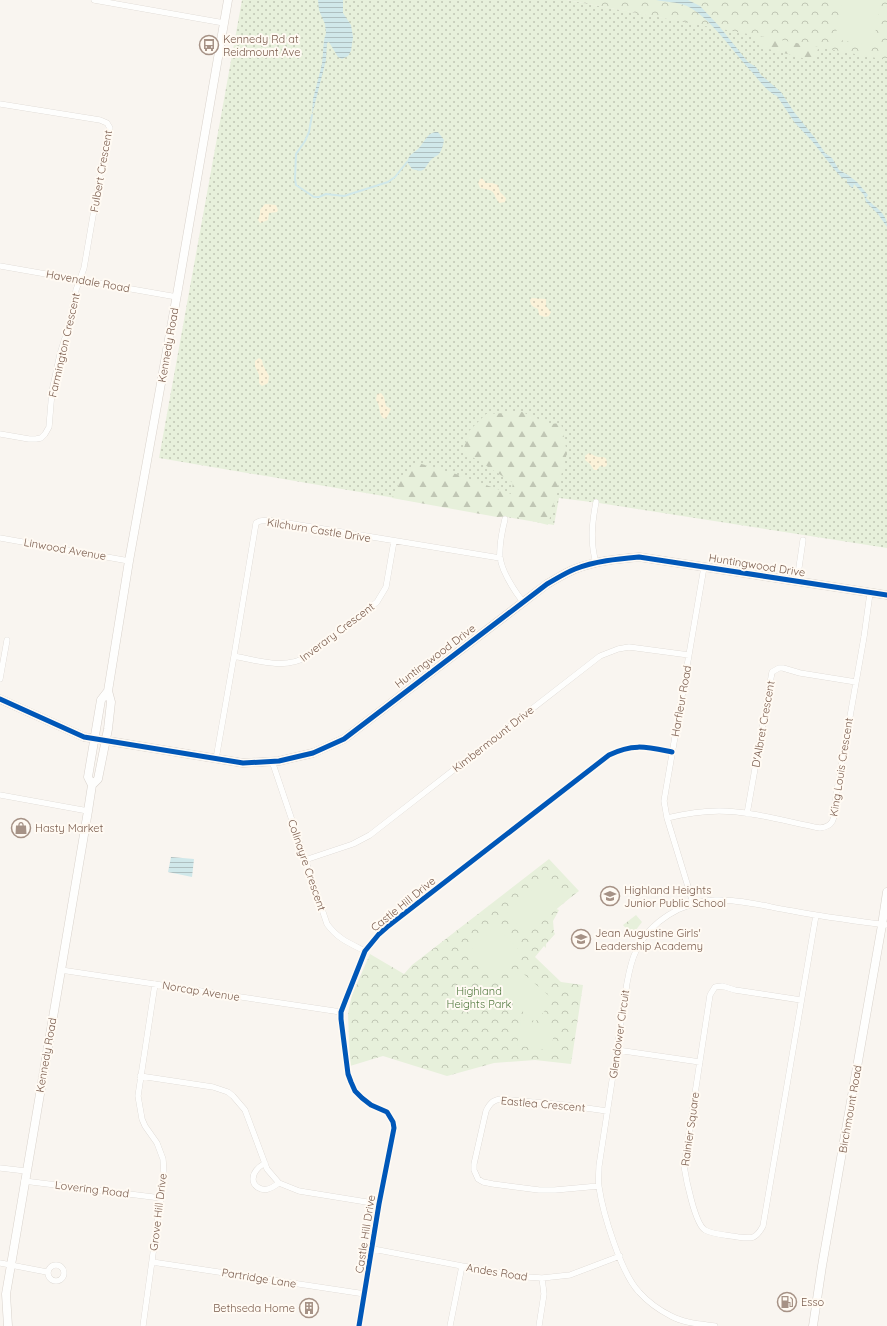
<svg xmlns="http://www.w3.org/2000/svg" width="887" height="1326" viewBox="0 0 887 1326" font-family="Quicksand,sans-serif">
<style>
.grass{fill:url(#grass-dots)}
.forest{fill:url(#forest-firs)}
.sand{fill:url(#sand-dots)}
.park{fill:url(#park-crowns)}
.pitch{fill:#e7f0db}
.water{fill:url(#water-rules)}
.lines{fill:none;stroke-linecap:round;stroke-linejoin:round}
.stream{stroke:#d0e8ea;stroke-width:2}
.street-casing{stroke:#d7d1cb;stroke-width:6}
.secondary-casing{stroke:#d9d2cb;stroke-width:9}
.street{stroke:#fefefd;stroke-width:5.5}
.secondary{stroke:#fefefd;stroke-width:8}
.cycleway-casing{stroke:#fffaf3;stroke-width:8}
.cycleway{stroke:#0057b8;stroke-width:5}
.labels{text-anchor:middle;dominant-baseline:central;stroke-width:4;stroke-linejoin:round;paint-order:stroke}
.poi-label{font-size:11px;fill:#7a5c4d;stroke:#fffaf3;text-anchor:start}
.street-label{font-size:11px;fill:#7a5c4d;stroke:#fffaf3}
.park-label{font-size:11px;fill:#537a41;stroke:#fffaf3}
</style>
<defs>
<pattern id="grass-dots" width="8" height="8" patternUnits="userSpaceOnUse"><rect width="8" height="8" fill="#e7f0db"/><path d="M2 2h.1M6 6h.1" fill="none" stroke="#c0c6b4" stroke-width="1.8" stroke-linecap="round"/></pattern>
<pattern id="forest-firs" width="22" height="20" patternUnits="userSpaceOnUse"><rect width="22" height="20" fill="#e7f0db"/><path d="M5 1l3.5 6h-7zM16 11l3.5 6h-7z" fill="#c0c6b4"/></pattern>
<pattern id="sand-dots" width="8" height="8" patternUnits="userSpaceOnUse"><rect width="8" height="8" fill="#fbf2d9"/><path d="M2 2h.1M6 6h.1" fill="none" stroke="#d0c7b2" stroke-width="1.8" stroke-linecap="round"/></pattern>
<pattern id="park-crowns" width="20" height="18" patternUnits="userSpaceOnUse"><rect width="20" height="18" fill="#e7f0db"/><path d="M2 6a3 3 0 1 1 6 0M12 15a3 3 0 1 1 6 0" fill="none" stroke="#c0c6b4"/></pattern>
<pattern id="water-rules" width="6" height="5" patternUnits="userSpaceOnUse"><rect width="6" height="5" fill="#d0e8ea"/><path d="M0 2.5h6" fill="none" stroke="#aebfc0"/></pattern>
</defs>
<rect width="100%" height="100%" fill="#f9f5f0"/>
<!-- grass -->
<path class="grass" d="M242,0H567L887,59V548L599,503L559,498L554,525L159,458Z"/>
<!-- forest -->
<path class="forest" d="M756,25L826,30L813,61L765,48L756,38Z
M522,412L550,424L561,423L567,453L548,525L513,516L497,517L392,498L401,478L418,463L456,474L511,494L513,483L463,451L469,431L486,414Z"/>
<!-- sand -->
<path class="sand" d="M482,178L486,183H492L498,185L500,192L506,198L505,202L499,203C491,190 496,191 480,188L478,183L480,179Z
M265,204L276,205L278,210L277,212L269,213L268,220L260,223L258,220L260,214V210Z
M532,298L546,299V306L551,312L549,316L545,317L539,315L538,309C533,307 531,306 530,300Z
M259,358L262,360L263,365L269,376L268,383L262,386L259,383V375L255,366V361Z
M381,393L384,397L386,406L391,409L386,419L383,418C378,413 381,407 376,400L377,394Z
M589,453C591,454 593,455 595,456C602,459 607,453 607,465L605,467L600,466L597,470H594L590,464L585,460V456Z"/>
<!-- park -->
<path class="park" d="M567,0H887V60Z
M549,859L579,891L556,909L559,910L553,921L554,932L555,934L546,944V948L544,946L535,957L561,982L583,985L571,1064L535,1060L494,1063L447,1076L383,1056L350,1066L348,1013L352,995L370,954L404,974L412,965Z
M636,915L642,922L632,935L623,925Z"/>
<!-- pitch -->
<path class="pitch" d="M842,0H881L873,46L835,39Z
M548,876L567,900L526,936L507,912Z
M496,926L522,953L494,981L466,954Z
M519,970L554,1000L535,1022L500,992Z
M521,1020L555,1027L551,1051L517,1045Z"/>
<!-- water -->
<path class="water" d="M318,0H343V13L351,25L353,37L351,51L348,56L342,59L338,57L329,42L327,43L326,60L312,115L313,99L322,64L324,40L326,33L325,24L319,10Z
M656,0H688L700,6L719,26L748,62L756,67L761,75L781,92L794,112L815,138L825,153L832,158L839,170L848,175L857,182L868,195L866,198C875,208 887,212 887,227L878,214L866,202L864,195L854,184L853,188H852L847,183V179L842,178L834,169L812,141L795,123L777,96C766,91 760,81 752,72C734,53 710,17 687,6C677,2 666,2 656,0Z
M435,132H438L444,140C443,145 442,151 438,155C435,157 432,158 430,161C423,170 425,173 412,169L407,162C409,154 414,153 419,148C425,141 427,134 435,132Z
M171,857L194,859L192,877L168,872Z"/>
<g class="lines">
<!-- stream -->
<path class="stream" d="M312,115L309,132L305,141L296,154L295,179L296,185L314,197H319L326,194L344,196L388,182L395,177L407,162"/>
<defs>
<path id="street" d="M94,0L224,23
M0,104L100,120L107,123L110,128L105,146L84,268L76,290L70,322L60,354L52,391L49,427L45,434L41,438L36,439H29L0,434
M0,266L177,297
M505,519C502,531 499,544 500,557C502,573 514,590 523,602
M0,538L129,561
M596,563C590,542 592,523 596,502
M797,581L803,540
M234,656C259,661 286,670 308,656L377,602L386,587L394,541
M0,679L7,640
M216,759L234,656L256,523L260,521L269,520L500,558
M272,761L327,924C338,939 349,943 365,951
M0,795L88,811
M747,814L772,672L779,668H783L800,673L856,682
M667,818C684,814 702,811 719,811C751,811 788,822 820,828C836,826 834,816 835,802L864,637L870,593
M305,860L353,844L370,835L600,656L618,649L629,647L689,655
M693,903L667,818L664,801L704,567
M61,970L341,1012
M801,1000L735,990L722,986L715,987L710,995L684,1166C686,1179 695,1224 705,1230C714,1235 728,1235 738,1237C752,1239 756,1239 763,1226L816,915
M617,1050L700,1062
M140,1076L213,1087L228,1092L233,1096L245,1110L267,1169L279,1183L299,1191L379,1204
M265,1163C260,1166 253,1172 253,1179C253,1186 261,1191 268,1189C272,1188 276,1185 279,1183
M0,1168L26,1171
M24,1181L161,1198
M599,1186L555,1190H539L493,1184L483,1182L478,1179L474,1170V1164L486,1111C490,1103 493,1100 501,1099L565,1105L607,1111
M373,1249L462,1266L527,1277L542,1278L570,1275L620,1256
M152,1262L365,1294
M0,1263L47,1272
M48 1273a8 8 0 1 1 16 0a8 8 0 1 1-16 0Z
M143,1326L164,1174L163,1159L157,1143L145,1126L142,1119L138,1096L155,984
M359,1326L379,1204L394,1128L393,1122L387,1112L371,1105L362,1098L355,1091L351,1082L348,1074L341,1019V1012L346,999L365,951L379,934L387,927L609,755C633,743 647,747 672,752
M450,1326L462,1266
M539,1326L544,1294L542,1278
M715,1326C700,1324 684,1323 671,1316C659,1310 648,1302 639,1292C621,1273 603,1214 599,1187C598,1180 599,1173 599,1166L627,983C629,972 631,961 636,951C650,921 682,902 715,900C740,899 768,907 793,911C824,917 856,921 887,925"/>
<path id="secondary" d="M0,699L84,737L243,763L279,761L313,753L344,739L547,584C556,579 565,573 575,569C595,561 617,559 639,557L887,595
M92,785L98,779L108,729L111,702L108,691
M8,1326L6,1294L11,1265L88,811L92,785L88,777L101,700L108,691L129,561L178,289L228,0
M813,1326L822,1266L882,925L887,892"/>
</defs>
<!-- street casing -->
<use href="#street" class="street-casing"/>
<!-- secondary casing -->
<use href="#secondary" class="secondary-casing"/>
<!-- street -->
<use href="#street" class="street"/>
<!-- secondary -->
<use href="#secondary" class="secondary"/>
<defs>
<path id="cycleway" d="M0,699L84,737L243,763L279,761L313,753L344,739L547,584C556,579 565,573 575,569C595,561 617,559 639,557L887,595
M359,1326L379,1204L394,1128L393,1122L387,1112L371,1105L362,1098L355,1091L351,1082L348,1074L341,1019V1012L346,999L365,951L379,934L387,927L609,755C633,743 647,747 672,752"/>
</defs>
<!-- cycleway casing -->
<use href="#cycleway" class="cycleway-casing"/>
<!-- cycleway -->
<use href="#cycleway" class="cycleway"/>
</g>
<!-- icons -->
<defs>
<symbol id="bus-ring" viewBox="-11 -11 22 22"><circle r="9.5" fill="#fffaf3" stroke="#a69286" stroke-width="1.5"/><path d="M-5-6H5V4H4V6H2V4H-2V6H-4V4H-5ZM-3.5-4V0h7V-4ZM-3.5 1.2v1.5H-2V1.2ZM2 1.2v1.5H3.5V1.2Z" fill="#a69286"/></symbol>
<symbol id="shop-ring" viewBox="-11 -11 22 22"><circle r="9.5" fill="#fffaf3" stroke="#a69286" stroke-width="1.5"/><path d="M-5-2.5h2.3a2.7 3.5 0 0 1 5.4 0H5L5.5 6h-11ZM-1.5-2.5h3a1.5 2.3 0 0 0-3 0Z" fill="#a69286"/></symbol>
<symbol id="school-ring" viewBox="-11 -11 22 22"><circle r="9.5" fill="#fffaf3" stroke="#a69286" stroke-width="1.5"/><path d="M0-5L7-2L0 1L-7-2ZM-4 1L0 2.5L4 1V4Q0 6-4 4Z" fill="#a69286"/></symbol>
<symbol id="fuel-ring" viewBox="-11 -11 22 22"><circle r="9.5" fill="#fffaf3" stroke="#a69286" stroke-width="1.5"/><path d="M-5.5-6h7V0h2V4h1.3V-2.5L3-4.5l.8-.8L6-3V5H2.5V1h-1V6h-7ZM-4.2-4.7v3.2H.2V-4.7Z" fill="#a69286"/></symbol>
<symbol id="building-ring" viewBox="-11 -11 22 22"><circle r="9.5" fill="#fffaf3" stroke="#a69286" stroke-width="1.5"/><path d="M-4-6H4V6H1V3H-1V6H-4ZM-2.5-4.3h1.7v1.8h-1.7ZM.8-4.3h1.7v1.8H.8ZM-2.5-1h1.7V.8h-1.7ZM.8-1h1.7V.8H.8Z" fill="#a69286"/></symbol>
</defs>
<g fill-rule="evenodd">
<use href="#bus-ring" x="198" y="34" width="22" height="22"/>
<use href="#shop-ring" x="10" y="817" width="22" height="22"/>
<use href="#school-ring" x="599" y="885" width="22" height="22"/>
<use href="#school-ring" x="570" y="928" width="22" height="22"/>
<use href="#fuel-ring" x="776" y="1291" width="22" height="22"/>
<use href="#building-ring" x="298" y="1297" width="22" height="22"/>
</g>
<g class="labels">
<!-- poi labels -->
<g class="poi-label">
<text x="223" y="39">Kennedy Rd at<tspan x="223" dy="13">Reidmount Ave</tspan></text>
<text x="35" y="828">Hasty Market</text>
<text x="624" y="890">Highland Heights<tspan x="624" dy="13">Junior Public School</tspan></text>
<text x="595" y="933">Jean Augustine Girls'<tspan x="595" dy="13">Leadership Academy</tspan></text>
<text x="801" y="1302">Esso</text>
<text x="295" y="1308" text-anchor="end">Bethseda Home</text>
</g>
<!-- street labels -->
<g class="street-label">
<text transform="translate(101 171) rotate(-80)">Fulbert Crescent</text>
<text transform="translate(88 281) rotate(10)">Havendale Road</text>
<text transform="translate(64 345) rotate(-77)">Farmington Crescent</text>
<text transform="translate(168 345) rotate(-80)">Kennedy Road</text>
<text transform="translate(319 530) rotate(9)">Kilchurn Castle Drive</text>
<text transform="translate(65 549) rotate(10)">Linwood Avenue</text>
<text transform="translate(757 565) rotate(9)">Huntingwood Drive</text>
<text transform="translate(337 632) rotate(-37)">Inverary Crescent</text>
<text transform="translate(435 656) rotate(-37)">Huntingwood Drive</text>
<text transform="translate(681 701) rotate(-80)">Harfleur Road</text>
<text transform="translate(763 724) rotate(-80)">D'Albret Crescent</text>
<text transform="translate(493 739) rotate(-38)">Kimbermount Drive</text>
<text transform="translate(841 767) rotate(-81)">King Louis Crescent</text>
<text transform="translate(307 865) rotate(71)">Colinayre Crescent</text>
<text transform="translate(403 904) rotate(-39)">Castle Hill Drive</text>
<text transform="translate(201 991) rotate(9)">Norcap Avenue</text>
<text transform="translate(619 1034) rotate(-82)">Glendower Circuit</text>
<text transform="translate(46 1055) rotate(-80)">Kennedy Road</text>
<text transform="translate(543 1104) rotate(5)">Eastlea Crescent</text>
<text transform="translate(850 1109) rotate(-80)">Birchmount Road</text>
<text transform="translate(690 1129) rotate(-82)">Rainier Square</text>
<text transform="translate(92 1189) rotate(7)">Lovering Road</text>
<text transform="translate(158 1212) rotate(-83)">Grove Hill Drive</text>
<text transform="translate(365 1234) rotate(-81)">Castle Hill Drive</text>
<text transform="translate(497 1272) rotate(9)">Andes Road</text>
<text transform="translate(259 1278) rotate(9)">Partridge Lane</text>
</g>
<!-- park labels -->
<g class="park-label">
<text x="479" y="991">Highland<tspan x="479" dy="13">Heights Park</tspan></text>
</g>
</g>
</svg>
